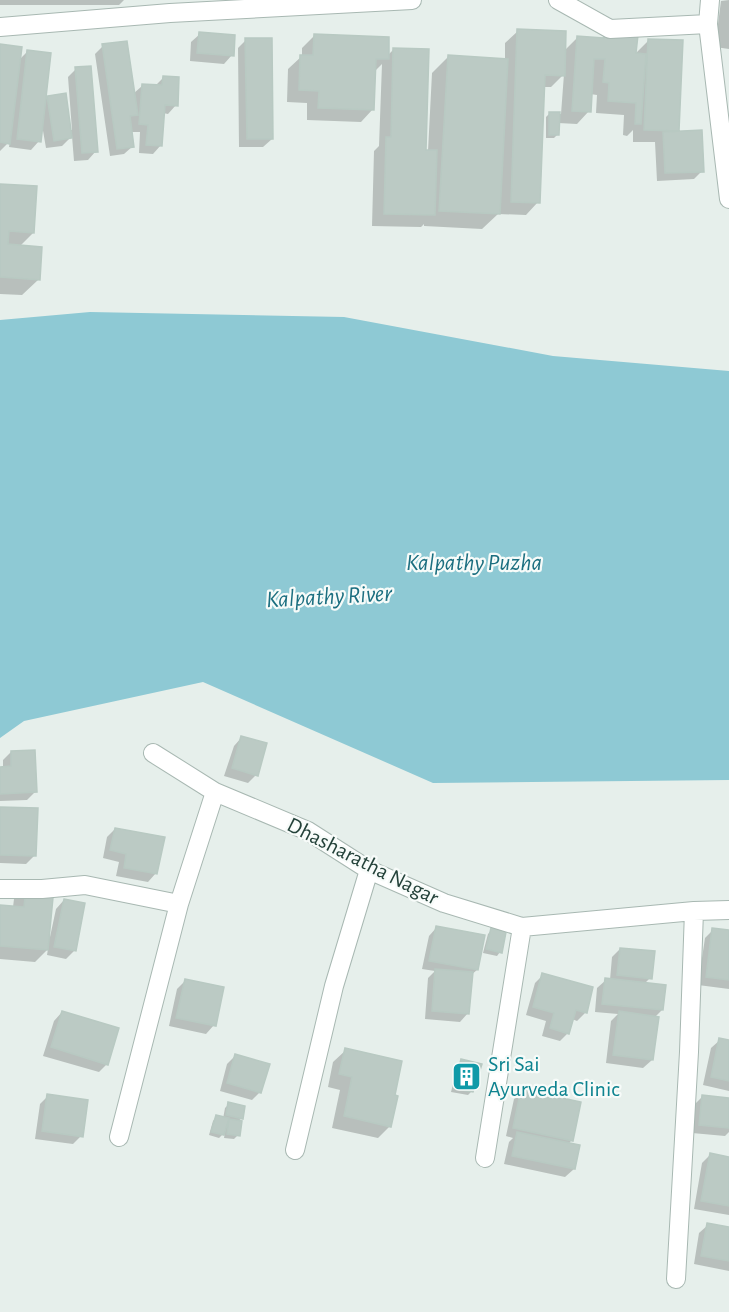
<svg xmlns="http://www.w3.org/2000/svg" width="729" height="1312" viewBox="0 0 729 1312" font-family="'Alegreya Sans',sans-serif">
<style>
.water{fill:#8ec9d4}
.shadow{fill:#0003}
.building{fill:#bbcac4;stroke:#b8c9c2;stroke-width:1.5}
.lines{fill:none;stroke-linecap:round;stroke-linejoin:round}
.minor-casing{stroke:#a8b8b2;stroke-width:20}
.minor{stroke:#fff;stroke-width:18}
.labels{text-anchor:middle;dominant-baseline:central;stroke-width:4.5;stroke-linejoin:round;paint-order:stroke}
.street-label{font-size:22px;fill:#24423a;stroke:#f7fbf9}
.culture-label{font-size:22px;fill:#0d838f;stroke:#f7fbf9;text-anchor:start}
.water-label{font-size:24px;font-style:italic;fill:#1c6f80;stroke:#f7fbf9}
</style>
<rect width="100%" height="100%" fill="#e6efeb"/>
<!-- water -->
<path class="water" d="M90,312L344,317L553,356L729,371V780L433,783L203,682L24,721L0,738V320Z"/>
<!-- shadow -->
<path class="shadow" d="M0,0H124L119,5H0Z
M729,0V49L715,47L721,1Z
M518,31L564,51L578,37L601,39L605,35L634,55L649,40L677,131L675,133L702,171L694,179L657,181L655,142H633V130L627,136L623,135L624,115L596,113L597,95L590,94L589,111L577,124L558,123V134L554,138H546V117L550,113L561,114L564,74L551,87H543L538,202L526,215L498,214L482,229L424,226V224L421,227L372,226L374,151L379,146L382,64L374,72L373,109L361,122L307,120V103L287,102L288,69L302,56V48L314,36L387,56L394,49L424,151H428L432,73L448,57L505,60V43Z
M200,34L232,55L224,64L190,61L191,42Z
M246,40L272,139L263,147H239L238,48Z
M0,46L19,60L27,52L44,101L48,97L69,130H72L68,77L76,69L96,151L88,160L74,161L72,136L62,146L46,148L42,125L39,141L31,150L9,147L10,141L0,151Z
M103,46L133,94L142,86H155L164,77L176,105L168,114L163,113L161,145L153,154L139,153L140,132H131L133,146L124,154L110,156L95,54Z
M0,185L33,233L19,247L38,280L22,295L0,294Z
M242,737L256,775L248,783L224,776L234,746Z
M11,752L35,792L27,800L0,801V768H3V760Z
M0,808L35,855L26,864L0,863Z
M115,829L156,873L148,882L116,876L119,862L103,858L107,837Z
M26,886L48,937H50L56,909L64,900L74,951L66,959L47,955L48,949L35,962L0,959V906L13,907L14,899Z
M437,927L477,970L471,975L468,1013L460,1022L425,1019L428,978L435,971L422,969L429,936Z
M492,930L500,952L497,956L483,953L488,934Z
M713,930L729,932V989L698,985L705,938Z
M620,949L650,978L644,984L662,1010L654,1018L652,1060L643,1068L606,1063L611,1021L618,1014L595,1012L597,988L606,980H610L612,957Z
M543,975L592,988L585,1013L577,1021L572,1019L568,1033L560,1041L542,1036L546,1021L526,1015L535,983Z
M185,981L214,1025L206,1034L169,1026L177,989Z
M62,1012L107,1064L99,1072L43,1056L54,1021Z
M720,1040L729,1042V1091L703,1085L711,1048Z
M346,1050L393,1096L390,1126L378,1138L332,1128L340,1090L328,1087L333,1062Z
M235,1056L260,1092L252,1100L220,1091L227,1064Z
M461,1061L472,1091L468,1095L451,1092L458,1065Z
M522,1091L572,1140L568,1144L574,1169L565,1177L504,1164L509,1142L513,1138L506,1136L514,1099Z
M48,1096L81,1136L73,1144L35,1139L40,1104Z
M702,1097L729,1099V1132L725,1136L692,1133L694,1105Z
M229,1104L242,1118L237,1122L238,1135L234,1139L224,1138L225,1132L219,1138L209,1135L213,1121L216,1117L223,1119L225,1108Z
M710,1155L729,1158V1215L694,1209L702,1163Z
M708,1225L729,1229V1271L694,1264L699,1233Z"/>
<!-- building -->
<path class="building" d="M517,29L566,31L565,76L545,75L540,203L511,202Z
M199,32L235,35L234,56L197,53Z
M604,33L638,35L636,53L646,54L641,124H635L636,103L608,101L609,83L603,82L605,59H594L591,112L572,111L577,36L604,38Z
M314,34L389,37V59H376L374,110L318,108L319,91L299,90L300,55H313Z
M245,38H272L273,139H247Z
M648,39L683,40L679,131L644,130Z
M127,41L138,115L130,116L134,147L117,149L102,44Z
M0,44L22,47L10,144L0,142Z
M393,48L429,49L426,150H437L435,215L384,214L386,137H391Z
M27,50L51,53L41,142L17,139Z
M448,55L508,59L500,214L439,211Z
M91,66L98,152L82,153L75,67Z
M163,76L179,77L178,106L165,105L162,146L146,145L148,125L139,124L142,84L162,85Z
M66,93L72,138L54,141L47,96Z
M549,112H560L559,135H549Z
M702,130L704,172L665,173L663,132Z
M0,184L37,186L34,233L9,231L8,244L42,247L40,280L0,277Z
M241,736L267,743L258,776L232,768Z
M35,750L37,792L0,794V767L11,766V751Z
M0,807L38,808L36,856L0,855Z
M115,828L165,837L157,874L124,868L126,854L110,850Z
M26,885L54,887L48,950L0,946V905L24,907Z
M64,899L85,903L76,951L54,947Z
M436,926L485,935L478,970L429,961Z
M491,928L506,932L502,953L486,949Z
M712,928L729,930V980L706,977Z
M620,948L655,951L652,979L617,975Z
M435,969L473,972L469,1014L432,1011Z
M542,973L593,987L587,1013L576,1010L569,1034L550,1028L554,1013L533,1007Z
M605,978L666,985L663,1010L602,1004Z
M185,979L224,987L216,1026L176,1018Z
M62,1011L119,1028L108,1065L51,1047Z
M619,1011L659,1017L653,1060L613,1055Z
M719,1038L729,1040V1081L711,1077Z
M345,1048L402,1061L395,1095L398,1096L391,1127L344,1116L352,1077L339,1074Z
M235,1054L270,1064L261,1093L227,1083Z
M461,1059L482,1064L473,1092L454,1089Z
M521,1089L581,1102L573,1141L513,1128Z
M47,1094L88,1100L83,1137L42,1131Z
M702,1095L729,1098V1128L699,1125Z
M228,1102L245,1106L243,1119L226,1115Z
M216,1115L229,1118L224,1135L211,1132Z
M229,1119L242,1121L240,1136L227,1134Z
M517,1132L580,1145L575,1169L512,1156Z
M710,1153L729,1157V1206L701,1201Z
M707,1223L729,1227V1261L701,1256Z"/>
<g class="lines">
<defs>
<path id="minor" d="M558,0L610,29L708,24
M710,0L708,24L729,199
M0,27L170,13L412,0
M153,753L215,792L308,831L369,870L444,903L522,927L694,911L729,910
M0,889H42L85,885L179,904
M119,1137L179,904L215,792
M295,1150L334,986L369,870
M485,1158L522,927
M676,1279L689,1052L694,911"/>
</defs>
<!-- minor casing -->
<use href="#minor" class="minor-casing"/>
<!-- minor -->
<use href="#minor" class="minor"/>
</g>
<!-- icons -->
<defs>
<symbol id="building-square" viewBox="-11 -11 22 22"><rect x="-9" y="-9" width="18" height="18" rx="4" fill="#0f9aa8" stroke="#f7fbf9"/><path d="M-4-6H4V6H1V3H-1V6H-4ZM-2.5-4.3h1.7v1.8h-1.7ZM.8-4.3h1.7v1.8H.8ZM-2.5-1h1.7V.8h-1.7ZM.8-1h1.7V.8H.8Z" fill="#fff"/></symbol>
</defs>
<g fill-rule="evenodd">
<use href="#building-square" x="450" y="1060" width="33" height="33"/>
</g>
<g class="labels">
<!-- street labels -->
<g class="street-label">
<text transform="translate(363 861) rotate(27)">Dhasharatha Nagar</text>
</g>
<!-- culture labels -->
<g class="culture-label">
<text x="488" y="1064">Sri Sai<tspan x="488" dy="25">Ayurveda Clinic</tspan></text>
</g>
<!-- water labels -->
<g class="water-label">
<text x="474" y="563">Kalpathy Puzha</text>
<text transform="translate(329 597) rotate(-3)">Kalpathy River</text>
</g>
</g>
</svg>
